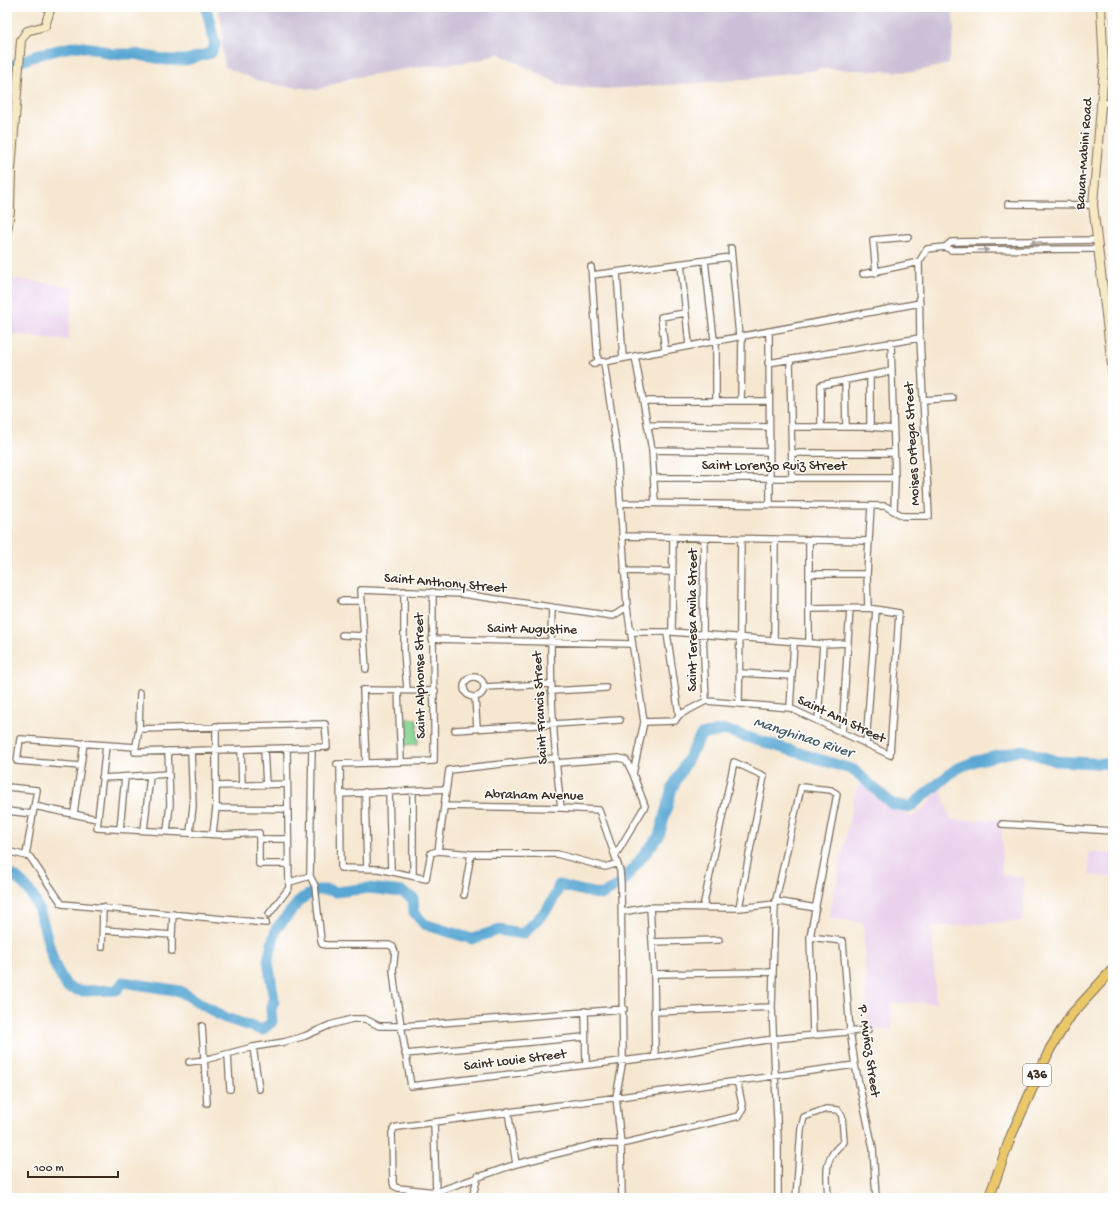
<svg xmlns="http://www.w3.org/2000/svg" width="1120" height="1205" viewBox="0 0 1120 1205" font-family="'Gochi Hand',sans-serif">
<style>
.built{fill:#ead1ec}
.industrial{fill:#cabfd6}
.green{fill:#87d695;stroke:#61805a}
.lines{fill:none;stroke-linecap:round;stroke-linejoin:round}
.stream{stroke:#5aa7d3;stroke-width:2}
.river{stroke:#5aa7d3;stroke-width:11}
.street-casing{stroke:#7c6c5c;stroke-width:8}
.secondary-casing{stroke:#7c6c5c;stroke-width:10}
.primary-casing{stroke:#7c6c5c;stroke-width:11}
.street{stroke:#fff;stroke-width:5.5}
.secondary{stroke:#f7e9c3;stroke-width:8}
.primary{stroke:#eac769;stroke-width:9}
.oneway{fill:#a79f9a}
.labels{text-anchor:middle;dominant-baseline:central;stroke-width:3;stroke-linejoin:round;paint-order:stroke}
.shield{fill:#fff;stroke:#766a62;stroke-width:1}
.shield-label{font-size:13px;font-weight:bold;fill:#3b2a1e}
.street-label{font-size:14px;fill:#3b2a1e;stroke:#fff}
.water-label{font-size:15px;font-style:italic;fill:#475c66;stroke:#fff}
</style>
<rect width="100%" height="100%" fill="#fff"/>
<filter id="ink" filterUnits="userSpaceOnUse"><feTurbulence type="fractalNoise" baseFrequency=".025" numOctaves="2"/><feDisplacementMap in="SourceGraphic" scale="8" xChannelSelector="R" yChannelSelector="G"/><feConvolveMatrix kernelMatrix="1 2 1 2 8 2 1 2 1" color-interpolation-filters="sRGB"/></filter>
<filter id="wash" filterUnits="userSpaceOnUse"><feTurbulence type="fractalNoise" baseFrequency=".012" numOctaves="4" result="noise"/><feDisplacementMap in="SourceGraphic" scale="16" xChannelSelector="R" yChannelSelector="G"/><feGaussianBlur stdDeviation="0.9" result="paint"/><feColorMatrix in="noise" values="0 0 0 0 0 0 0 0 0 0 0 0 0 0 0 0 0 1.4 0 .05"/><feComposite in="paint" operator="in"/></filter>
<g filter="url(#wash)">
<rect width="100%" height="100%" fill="#f6e7d0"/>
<!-- built -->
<path class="built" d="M10,278L74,287L68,340L7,334V302Z
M860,781L890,806L911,817L926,807L940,787L951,820L1002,819V875L1024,877L1023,921L932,927L936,1003H891L892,1029L868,1030L863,922L829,919L854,798Z
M1089,852L1113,854V877L1089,875Z"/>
<!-- industrial -->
<path class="industrial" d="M217,7H952L954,30L949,64L913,72L825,69L738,80L607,89L563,86L498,53L477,61L418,67L351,78L317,90L264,83L225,67L222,48L223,28Z"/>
<!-- green -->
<path class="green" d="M403,719H417L418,744L404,745Z"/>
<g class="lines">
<!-- stream -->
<path class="stream" d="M1105,1197L1106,1198"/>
<!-- river -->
<path class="river" d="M7,67L40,54L76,46L97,49L111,54H134L168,60H186L211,53L215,45L206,7
M7,873C43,888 43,934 55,965C58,972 63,980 67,987L81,991L117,990L123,982L180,991L223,1017L262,1030L272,1022L271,1009L274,1001L268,960L276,929L301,899L317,890H330L336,892L369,888L402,892L413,898L414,912L424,924L472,939L498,930L523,934C539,919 553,906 559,885L601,895L621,884L659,836L672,788L701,735L725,730L854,770L892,804L910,807L956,769L976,761L1022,750L1056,761L1113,764"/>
</g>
</g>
<g filter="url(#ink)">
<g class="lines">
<defs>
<path id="street" d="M1102,103H1113
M1008,204L1093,205
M945,247L951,250L1097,249
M731,248L739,336
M705,261L714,340
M681,264L689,345
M591,267L598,361
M617,273L623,358
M876,273L873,240L908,237
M863,274L919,262
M592,275L731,257
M769,331L770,504
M891,342L895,478L894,510
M665,350L661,317L685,313
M635,356L652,450L655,503
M790,360L792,477
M604,362L617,450L627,607L644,722L633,774L645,806L615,856L620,871L621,884L623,1060L616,1097L621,1144L622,1198
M768,363L920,338
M593,364L598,361L604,362L920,303
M870,375V427
M845,380L846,427
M923,400L953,398
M643,401H769
M716,401V340
M741,401L742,335
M648,425L769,427
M821,426V385L892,371
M792,427H870L893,429
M652,450L769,452
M793,453H894
M654,478H895
M621,503L885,506L903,516H929L920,338L919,262L927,249L945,247L951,242L1096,240
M622,536L869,541
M704,538L703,635L706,701
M624,571L673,572
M809,574H867
M404,591V652L407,689
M341,601H362
M552,607C549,674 553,741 561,808
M868,608L867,574L871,506
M630,632H672L823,644L848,643
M672,632L673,538
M667,633L679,715
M342,635L364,636
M432,639L631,644
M774,640L775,539
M809,642V540
M366,669L361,590L462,594L613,616L627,607
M740,673L792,676
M464 687a10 10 0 1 1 20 0a10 10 0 1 1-20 0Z
M484,687L551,684
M398,690L401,761
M551,691L606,688
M475,697L477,728
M739,704L741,539
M790,708L794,642
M818,721L823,644
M644,722L675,721L679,715L706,701L790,708L890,755L899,613L868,608L809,609
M139,729L325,724L327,747L135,752L139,729L140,693
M455,730L620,720
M842,733L850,609
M866,744L876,610
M106,745L97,828L223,835L259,833V864H288
M312,747L310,876L315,886L321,940L322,944L326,945H389L393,947L395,952L393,970L395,988L411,1086L655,1057L773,1039L868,1030
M241,749L242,786
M264,749L266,785
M366,762L363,690L435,691
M556,763L619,758L626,760L633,774
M337,764L434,761C435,704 432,648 433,592
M340,764L341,868L379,869L426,879L431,853L438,851L471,854H557L605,867L616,864
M81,766L17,761L20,739L136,747
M102,778L169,774
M216,786L287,784
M7,787L37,790L26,855
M389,791L391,870
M413,791V876
M365,792L367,869
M341,794L446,789
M34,806L97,819
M444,806L561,808L599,810L615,856
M216,808L287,809
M7,811L33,814
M74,813L84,743
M1002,824L1113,831
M120,829L125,777
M144,830L150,776
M167,831L170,805L168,751
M190,833L193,806L191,751
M213,833L216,808V726
M259,839H288
M7,851L30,857L62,904L266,923
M438,851L449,770L555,758
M290,882L310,876
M464,895L471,854
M775,901L816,908
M650,907L654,974L655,1057
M703,907L734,762L764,776L739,908
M622,912L650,907L739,908L775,904
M269,914L289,888L287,748
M103,930L172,935V951
M172,935L173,914
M810,937L843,941L850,1031L855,1065L873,1148L876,1198
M652,942L719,940
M102,947L103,907
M654,974L772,972
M585,1011L586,1064
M654,1012L772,1007
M202,1026L207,1103
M253,1047L259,1089
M228,1054L230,1089
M405,1054L584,1037
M189,1062L204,1060L253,1047L284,1042L305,1036L330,1025L352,1019H365L379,1026H402L624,1009
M737,1080L743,1109L739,1116L621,1144H596L516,1164L436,1192L398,1188L394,1186L393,1182L392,1133L394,1128L398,1127L855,1065
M508,1111L516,1164
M434,1122L436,1192
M472,1198L478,1176
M778,1198V1142L772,1007L775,904L801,787L831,790L837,794L810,937L813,1035
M796,1198L801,1129L804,1117L826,1109L838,1110L842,1116L844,1142C822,1159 827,1173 828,1198"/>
<path id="secondary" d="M1101,7L1104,69L1093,205L1113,374
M7,231L10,211L11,171L21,40L27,31L45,26L51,7"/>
<path id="primary" d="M989,1198L1011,1136L1050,1049L1071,1015L1113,969"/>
</defs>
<!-- street casing -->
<use href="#street" class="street-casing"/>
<!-- secondary casing -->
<use href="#secondary" class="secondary-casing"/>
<!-- primary casing -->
<use href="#primary" class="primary-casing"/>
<!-- street -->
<use href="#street" class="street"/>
<!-- secondary -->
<use href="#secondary" class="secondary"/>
<!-- primary -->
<use href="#primary" class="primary"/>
</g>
<!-- one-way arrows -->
<defs><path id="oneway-solid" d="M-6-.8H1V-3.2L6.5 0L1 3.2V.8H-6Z"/></defs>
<g class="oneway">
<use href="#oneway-solid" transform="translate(1036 242) rotate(180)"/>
<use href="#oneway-solid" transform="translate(983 250)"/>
</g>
</g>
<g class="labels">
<!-- shield labels -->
<rect class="shield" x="1023" y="1064" width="28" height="22" rx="3"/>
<g class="shield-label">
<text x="1037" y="1075">436</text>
</g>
<!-- street labels -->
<g class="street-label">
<text transform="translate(1085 154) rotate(-86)">Bauan-Mabini Road</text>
<text transform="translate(913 444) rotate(-93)">Moises Ortega Street</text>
<text x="774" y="466">Saint Lorenzo Ruiz Street</text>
<text transform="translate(445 584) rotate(5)">Saint Anthony Street</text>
<text transform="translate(693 620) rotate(-90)">Saint Teresa Avila Street</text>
<text transform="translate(532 630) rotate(1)">Saint Augustine</text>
<text transform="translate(421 676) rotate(-91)">Saint Alphonse Street</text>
<text transform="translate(541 708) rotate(-93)">Saint Francis Street</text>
<text transform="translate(841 720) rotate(25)">Saint Ann Street</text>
<text transform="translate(534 796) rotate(1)">Abraham Avenue</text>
<text transform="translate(868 1051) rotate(82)">P. Muñoz Street</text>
<text transform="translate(515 1061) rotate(-7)">Saint Louie Street</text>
</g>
<!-- water labels -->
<g class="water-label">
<text transform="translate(803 738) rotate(18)">Manghinao River</text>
</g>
</g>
<!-- margin -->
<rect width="1120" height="1205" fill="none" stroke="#fff" stroke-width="24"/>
<!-- scale -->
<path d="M28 1171v6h90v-6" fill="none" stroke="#3b2a1e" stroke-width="2"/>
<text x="34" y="1171" font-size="12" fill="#3b2a1e" stroke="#ffffff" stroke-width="3" paint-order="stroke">100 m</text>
</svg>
